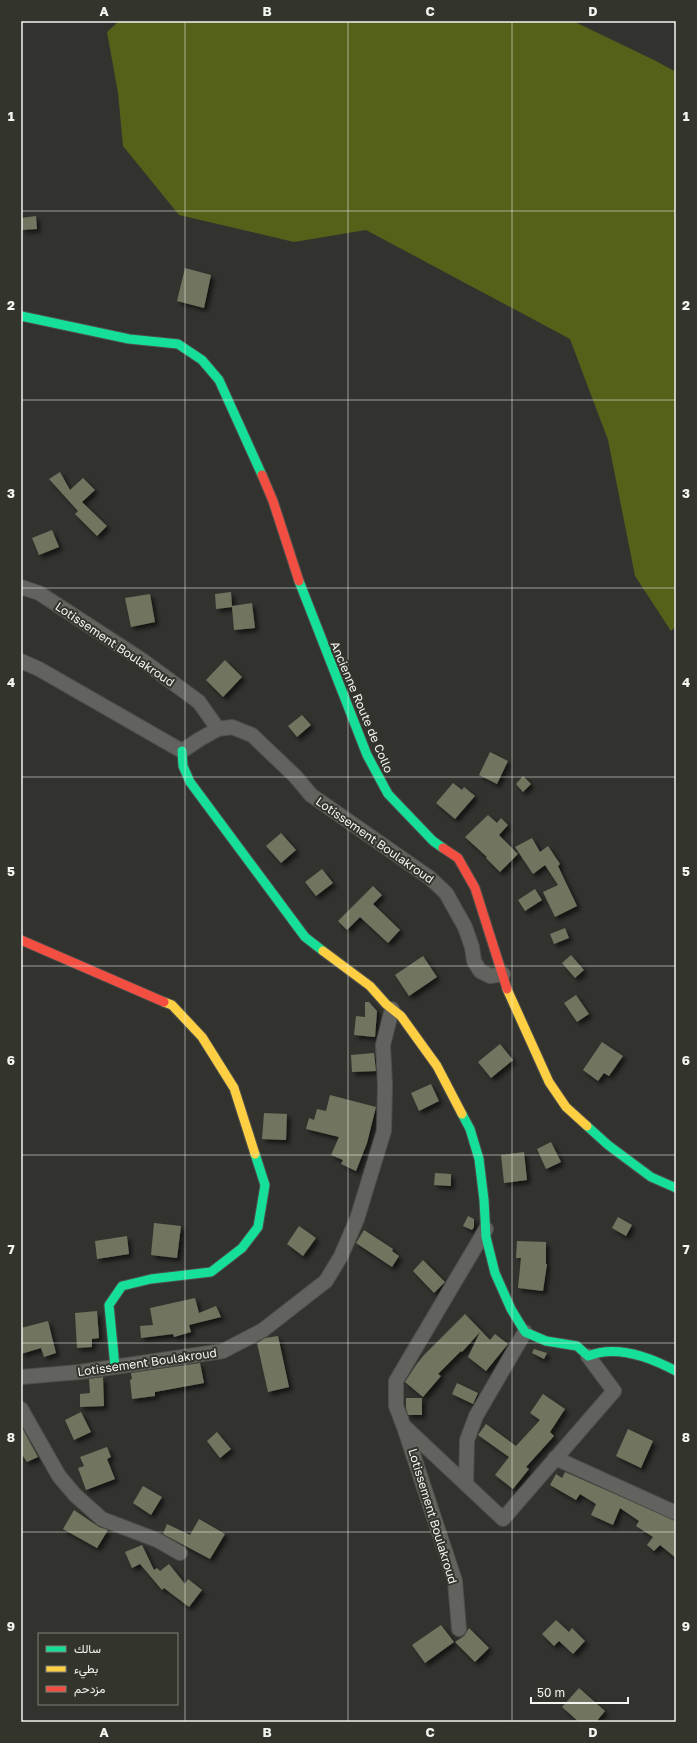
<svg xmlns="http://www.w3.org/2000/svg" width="697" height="1743" viewBox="0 0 697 1743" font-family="'Golos Text',Vazirmatn,sans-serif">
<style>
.forest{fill:#556019}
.building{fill:#71745f;filter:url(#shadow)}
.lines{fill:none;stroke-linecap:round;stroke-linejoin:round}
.street-casing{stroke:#4e4f4b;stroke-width:16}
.fast-casing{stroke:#4e4f4b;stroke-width:11}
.slow-casing{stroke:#4e4f4b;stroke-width:11}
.jam-casing{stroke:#4e4f4b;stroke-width:11}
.street{stroke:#62625f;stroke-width:14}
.fast{stroke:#16e098;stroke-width:9}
.slow{stroke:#ffcf43;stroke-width:9}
.jam{stroke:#f24e42;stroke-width:9}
.grid{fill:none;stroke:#f3f5f0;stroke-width:1;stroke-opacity:0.55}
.labels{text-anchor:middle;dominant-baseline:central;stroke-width:4;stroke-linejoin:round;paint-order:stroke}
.street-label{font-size:12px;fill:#f3f5f0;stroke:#33352d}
.neatline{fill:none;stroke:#f3f5f0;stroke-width:1.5}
.grid-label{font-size:13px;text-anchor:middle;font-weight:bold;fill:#f3f5f0}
</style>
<defs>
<filter id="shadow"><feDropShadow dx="3.5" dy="3.5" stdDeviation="2" flood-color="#0009"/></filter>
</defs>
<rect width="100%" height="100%" fill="#32332f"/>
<!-- forest -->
<path class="forest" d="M119,21H573L656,61L676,72V626L671,631L635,576L608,440L570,339L366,230L294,242L179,215L123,146L118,93L107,32Z"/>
<!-- building -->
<path class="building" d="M36,216L37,229L22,230L21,218Z
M185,268L211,275L204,308L177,301Z
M60,472L70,490L83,478L95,490L82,502L107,526L97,536L75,514L78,511L49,479Z
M52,530L59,547L39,555L32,538Z
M231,592L232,606L252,603L255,628L234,630L232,607L216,609L215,594Z
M150,594L155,622L131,627L125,598Z
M225,660L242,677L223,697L206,680Z
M302,715L311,725L297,737L288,726Z
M490,752L508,761L497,784L479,775Z
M523,776L531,784L523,792L516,784Z
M453,783L462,790L464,787L475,796L455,819L436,803Z
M488,815L497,823L501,818L508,825L499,835L518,854L500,872L486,858L487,857L465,837Z
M281,833L296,850L281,863L266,846Z
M532,838L540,852L548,846L560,864L558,866L577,906L555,917L543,892L558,885L545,865L533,874L515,847Z
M322,869L333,883L316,896L305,882Z
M373,886L382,895L373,904L400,930L388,943L360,917L347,930L338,921Z
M535,889L542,900L525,911L518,900Z
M565,928L569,938L554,944L550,934Z
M571,955L584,970L575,978L562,963Z
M423,956L437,977L409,996L395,975Z
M576,995L589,1014L577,1022L564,1003Z
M365,1002H369L377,1011L375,1037L354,1035L356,1016L365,1017Z
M602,1042L623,1056L609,1076L604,1073L598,1081L583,1070Z
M500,1044L513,1060L491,1078L478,1062Z
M374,1053L376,1071L352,1072L351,1055Z
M431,1084L439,1101L419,1111L411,1093Z
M330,1095L376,1107L367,1143L356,1171L341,1164L343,1160L331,1155L339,1137L306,1129L309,1118L314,1120L317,1109L326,1111Z
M264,1113L287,1114L286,1140L262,1139Z
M551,1142L561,1162L546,1169L537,1149Z
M524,1152L527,1180L504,1183L501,1155Z
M435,1173L451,1174V1186L434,1185Z
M468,1216L474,1219V1227L472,1230L463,1226Z
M618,1217L632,1225L626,1236L612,1228Z
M154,1223L181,1226L177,1258L151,1255Z
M299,1226L316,1238L303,1256L287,1244Z
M364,1230L393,1249L392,1251L399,1256L392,1267L356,1243Z
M127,1236L129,1254L97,1259L95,1241Z
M517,1241L546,1242V1264H547L543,1291L518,1288L521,1258H516Z
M423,1260L445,1282L434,1293L413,1271Z
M195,1298L199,1313L216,1306L221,1317L189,1325L191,1332L174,1337L173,1334L141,1338L140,1326L153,1325L150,1308Z
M97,1311L99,1338L92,1339V1347L77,1348L75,1313Z
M465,1314L490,1340L495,1334L508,1344L486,1371L468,1357L480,1332L462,1352L461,1351L438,1374L441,1376L423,1397L405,1382L416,1365L424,1355Z
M48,1321L56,1353L44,1357L41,1348L21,1354V1328Z
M278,1336L289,1387L268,1392L257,1343L265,1338Z
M534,1349L547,1353L544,1359L532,1353Z
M200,1363L204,1383L155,1392V1396L132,1399L130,1380L132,1379L131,1373Z
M103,1377L104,1406L80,1407V1394L90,1393L89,1379Z
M457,1383L478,1393L473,1404L452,1394Z
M543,1394L565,1409L550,1432L554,1436L526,1467L529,1469L513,1489L495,1475L509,1457L478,1435L486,1424L516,1446L540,1420L530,1413Z
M406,1398H422V1415H408L406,1408Z
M81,1412L91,1432L74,1440L65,1420Z
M21,1426L38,1457L27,1462L21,1453Z
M628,1429L653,1441L641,1468L616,1456Z
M217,1432L231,1449L220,1458L207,1441Z
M107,1447L111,1457L107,1459L115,1479L86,1490L78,1468L84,1466L80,1457Z
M565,1472L676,1521V1558L660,1545L654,1551L647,1545L653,1537L636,1526L639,1521L620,1508L613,1525L591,1515L596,1504L580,1494L576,1500L550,1485L556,1474L562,1478Z
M143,1486L162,1497L151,1515L133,1503Z
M74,1510L99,1527L108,1530L97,1548L63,1529Z
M199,1519L225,1534L210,1559L163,1534L167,1524L190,1535Z
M142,1545L154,1570L157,1568L160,1571L169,1564L185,1584L188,1579L202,1590L189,1607L164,1588L162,1590L140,1564L132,1568L125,1552Z
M556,1620L569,1632L572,1628L585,1641L573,1654L559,1641L554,1646L542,1634Z
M441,1625L454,1642L425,1663L412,1645Z
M469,1628L489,1648L475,1662L455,1642L464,1636Z
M579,1688L605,1711L596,1722H579L562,1707Z"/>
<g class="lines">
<defs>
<path id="street" d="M21,587L39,593L142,660L199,702L218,729
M21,661L39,669L182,751L200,739L218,729L232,727L252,735L295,776L311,795L430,878L446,893L465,927L472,947L474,961L480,971L490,976L503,974
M21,1377L80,1372L223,1351L263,1330L326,1281L341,1256L357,1219L384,1131L385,1085L383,1045L392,1009
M21,1409L59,1476L75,1495L102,1519L157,1540L180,1553
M405,1427L503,1519L614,1391L588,1356
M555,1458L676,1513
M466,1484L467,1440L476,1416L525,1332
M459,1629L455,1581L404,1427L396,1406V1381L486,1229"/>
<path id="fast" d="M21,316L129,339L178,344L202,360L219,380L262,475
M299,581L367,755L388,794L433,841L443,848
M182,751L183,766L190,782L305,937L323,951
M462,1114L470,1129L479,1159L484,1200L486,1237L495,1273L511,1309L525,1332L546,1341L577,1346L588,1356C617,1344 650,1357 676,1371
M587,1126L608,1145L651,1177L676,1188
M115,1367L109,1305L122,1286L151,1279L211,1272L242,1248L258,1227L265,1185L255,1154"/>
<path id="slow" d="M323,951L370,986L386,1004L401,1016L437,1066L462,1114
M507,989L549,1082L566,1107L587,1126
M164,1002L172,1005L202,1037L234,1088L255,1154"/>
<path id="jam" d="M262,475L273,501L299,581
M443,848L458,858L475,888L507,989
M21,940L164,1002"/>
</defs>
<!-- street casing -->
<use href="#street" class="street-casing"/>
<!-- fast casing -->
<use href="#fast" class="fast-casing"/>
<!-- slow casing -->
<use href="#slow" class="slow-casing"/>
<!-- jam casing -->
<use href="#jam" class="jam-casing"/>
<!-- street -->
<use href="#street" class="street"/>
<!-- fast -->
<use href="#fast" class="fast"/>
<!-- slow -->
<use href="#slow" class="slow"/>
<!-- jam -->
<use href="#jam" class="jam"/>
</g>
<!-- grid -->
<path class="grid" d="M185,21V1722M348,21V1722M512,21V1722M21,211H676M21,400H676M21,588H676M21,777H676M21,966H676M21,1155H676M21,1343H676M21,1532H676"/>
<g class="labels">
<!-- street labels -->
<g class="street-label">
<text transform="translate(115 644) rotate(34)">Lotissement Boulakroud</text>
<text transform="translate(362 707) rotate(67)">Ancienne Route de Collo</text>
<text transform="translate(375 840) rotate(35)">Lotissement Boulakroud</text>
<text transform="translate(147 1362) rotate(-8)">Lotissement Boulakroud</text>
<text transform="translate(433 1516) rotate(73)">Lotissement Boulakroud</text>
</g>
</g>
<!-- border -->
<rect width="697" height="1743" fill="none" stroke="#33352d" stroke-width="44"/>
<!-- legend -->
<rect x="38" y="1633" width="140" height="72" fill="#33352d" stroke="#80827b"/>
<rect x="46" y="1646" width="20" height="6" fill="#16e098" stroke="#80827b"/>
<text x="74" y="1653" font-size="12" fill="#f3f5f0">سالك</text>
<rect x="46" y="1666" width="20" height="6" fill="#ffcf43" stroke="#80827b"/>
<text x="74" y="1673" font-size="12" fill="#f3f5f0">بطيء</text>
<rect x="46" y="1686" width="20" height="6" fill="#f24e42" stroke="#80827b"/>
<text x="74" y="1693" font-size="12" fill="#f3f5f0">مزدحم</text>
<!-- scale -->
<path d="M531 1697v6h97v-6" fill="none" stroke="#f3f5f0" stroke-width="2"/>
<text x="537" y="1697" font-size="12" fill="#f3f5f0" stroke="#33352d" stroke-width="3" paint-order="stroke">50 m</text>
<rect x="22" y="22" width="653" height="1699" class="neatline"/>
<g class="grid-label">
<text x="104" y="16">A</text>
<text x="267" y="16">B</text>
<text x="430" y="16">C</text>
<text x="593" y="16">D</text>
<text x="11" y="121">1</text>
<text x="686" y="121">1</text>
<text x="11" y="310">2</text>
<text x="686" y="310">2</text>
<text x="11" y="498">3</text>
<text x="686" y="498">3</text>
<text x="11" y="687">4</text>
<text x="686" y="687">4</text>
<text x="11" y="876">5</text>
<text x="686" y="876">5</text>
<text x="11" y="1065">6</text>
<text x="686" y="1065">6</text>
<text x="11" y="1254">7</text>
<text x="686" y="1254">7</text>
<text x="11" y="1442">8</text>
<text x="686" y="1442">8</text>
<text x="11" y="1631">9</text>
<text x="686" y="1631">9</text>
<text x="104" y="1737">A</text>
<text x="267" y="1737">B</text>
<text x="430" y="1737">C</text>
<text x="593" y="1737">D</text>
</g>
</svg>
